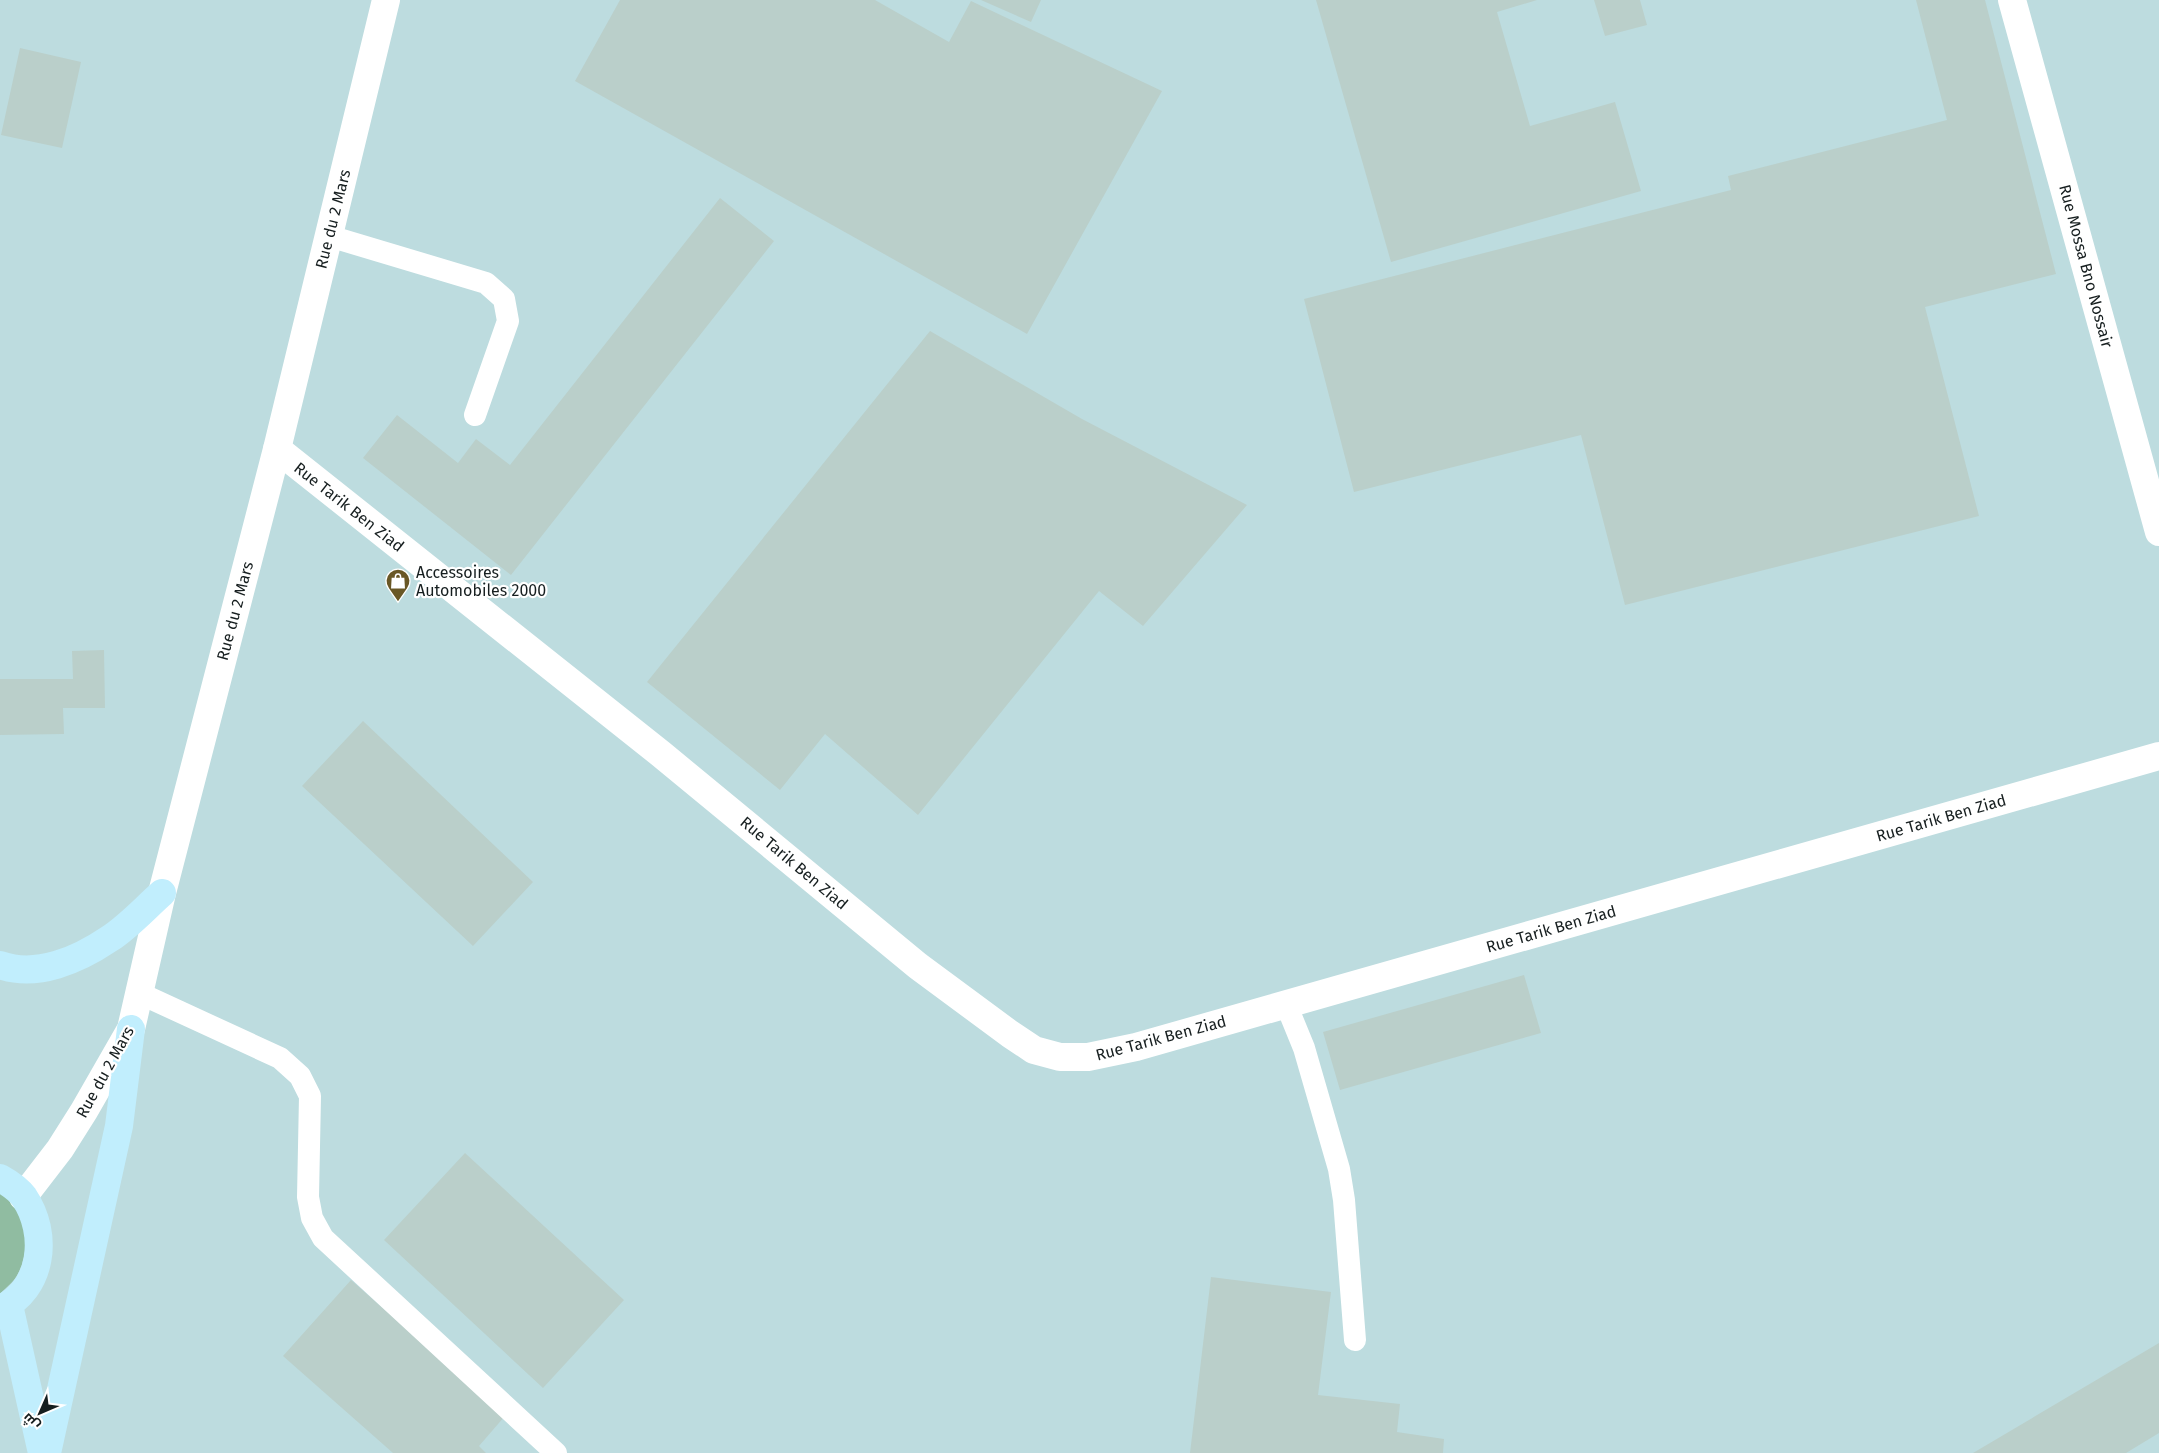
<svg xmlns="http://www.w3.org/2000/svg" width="2159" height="1453" viewBox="0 0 2159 1453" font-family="'Fira Sans',Cairo,sans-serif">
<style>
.built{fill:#bddcdf}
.green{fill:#90bca1}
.building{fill:#bacfca}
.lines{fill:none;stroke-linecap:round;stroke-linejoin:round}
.service{stroke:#fff;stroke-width:22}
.minor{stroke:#fff;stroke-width:28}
.tertiary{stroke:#fff;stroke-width:28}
.secondary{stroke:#c1eefd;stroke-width:28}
.labels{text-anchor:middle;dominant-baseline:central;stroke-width:4.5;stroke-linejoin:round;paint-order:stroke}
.street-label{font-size:16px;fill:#161e1f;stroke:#fff}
.poi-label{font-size:16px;fill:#161e1f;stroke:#fff;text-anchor:start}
</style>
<rect width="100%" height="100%" fill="#d0e7e9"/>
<!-- built -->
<path class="built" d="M0,0H2159V1453H0Z"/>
<!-- green -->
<path class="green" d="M0,1192C28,1210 33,1254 14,1280C10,1285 4,1289 0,1294Z"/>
<!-- building -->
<path class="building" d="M620,0H875L949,42L971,1L1162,91L1027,334L575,81Z
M981,0H1041L1031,22Z
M1316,0H1537L1497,12L1530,126L1615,102L1641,191L1391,262Z
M1594,0H1640L1647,25L1605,36Z
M1916,0H1985L2056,274L1925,307L1979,516L1625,605L1581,435L1354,492L1304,299L1731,190L1728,176L1947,120Z
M20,48L81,62L62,148L1,135Z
M720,198L774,241L511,575L363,458L397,415L458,463L476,439L510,465Z
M930,331L1082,419L1247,505L1143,626L1099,591L918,815L825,734L780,790L647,682Z
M104,650L105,708H63L64,734L0,735V679H73L72,651Z
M363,721L533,882L473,946L302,786Z
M1524,975L1541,1033L1340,1090L1323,1032Z
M465,1153L624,1300L543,1388L384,1240Z
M1211,1277L1331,1292L1318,1395L1400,1404L1397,1432L1444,1439L1443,1453H1190Z
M351,1280L505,1416L479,1446L486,1453H393L283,1356Z
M2159,1343V1433L2126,1453H1973Z"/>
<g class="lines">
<!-- service -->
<path class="service" d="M329,236L486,283L504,299L508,321L475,415
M139,993L280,1058L300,1076L310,1096L308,1197L312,1218L323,1238L556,1453
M1286,1004L1304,1048L1339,1169L1344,1200L1355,1340"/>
<!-- minor -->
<path class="minor" d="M2012,0L2159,532
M277,449L661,754L918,966L1010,1034L1034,1050L1060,1057H1088L1136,1047L2159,756"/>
<!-- tertiary -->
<path class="tertiary" d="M23,1197L60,1149L84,1111L131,1029L162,893L277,449L386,0"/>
<!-- secondary -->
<path class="secondary" d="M0,965C37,978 78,960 109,939C128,927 145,908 162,893
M0,1178C9,1183 18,1189 24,1197C49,1234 43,1289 0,1309
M9,1305L42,1453
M47,1453L119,1126L131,1029"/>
</g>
<!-- icons -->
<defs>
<symbol id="shop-pin" viewBox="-11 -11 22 30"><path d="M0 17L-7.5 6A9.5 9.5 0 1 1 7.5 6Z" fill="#695725" stroke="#fff"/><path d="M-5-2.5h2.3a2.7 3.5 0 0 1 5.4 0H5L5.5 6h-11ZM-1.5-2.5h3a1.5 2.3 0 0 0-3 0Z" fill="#fff"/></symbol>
</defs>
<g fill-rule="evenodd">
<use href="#shop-pin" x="384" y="567" width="28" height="38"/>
</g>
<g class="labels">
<!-- street labels -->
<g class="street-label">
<text transform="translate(333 219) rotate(-76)">Rue du 2 Mars</text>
<text transform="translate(2086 266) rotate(75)">Rue Mossa Bno Nossair</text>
<text transform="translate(349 507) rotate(38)">Rue Tarik Ben Ziad</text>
<text transform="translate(235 611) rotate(-75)">Rue du 2 Mars</text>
<text transform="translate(1941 818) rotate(-16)">Rue Tarik Ben Ziad</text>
<text transform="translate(794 863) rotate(40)">Rue Tarik Ben Ziad</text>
<text transform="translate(1551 929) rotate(-16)">Rue Tarik Ben Ziad</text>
<text transform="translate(1161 1038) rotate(-15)">Rue Tarik Ben Ziad</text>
<text transform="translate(105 1072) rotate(-61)">Rue du 2 Mars</text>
</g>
<!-- poi labels -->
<g class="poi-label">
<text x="416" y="572">Accessoires<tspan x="416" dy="18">Automobiles 2000</tspan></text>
</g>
</g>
<!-- north arrow -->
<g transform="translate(40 1413) rotate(225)" stroke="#ffffff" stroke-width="4" paint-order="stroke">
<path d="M0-4L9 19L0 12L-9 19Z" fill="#161e1f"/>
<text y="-8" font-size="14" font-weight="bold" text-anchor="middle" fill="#161e1f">ش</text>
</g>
</svg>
